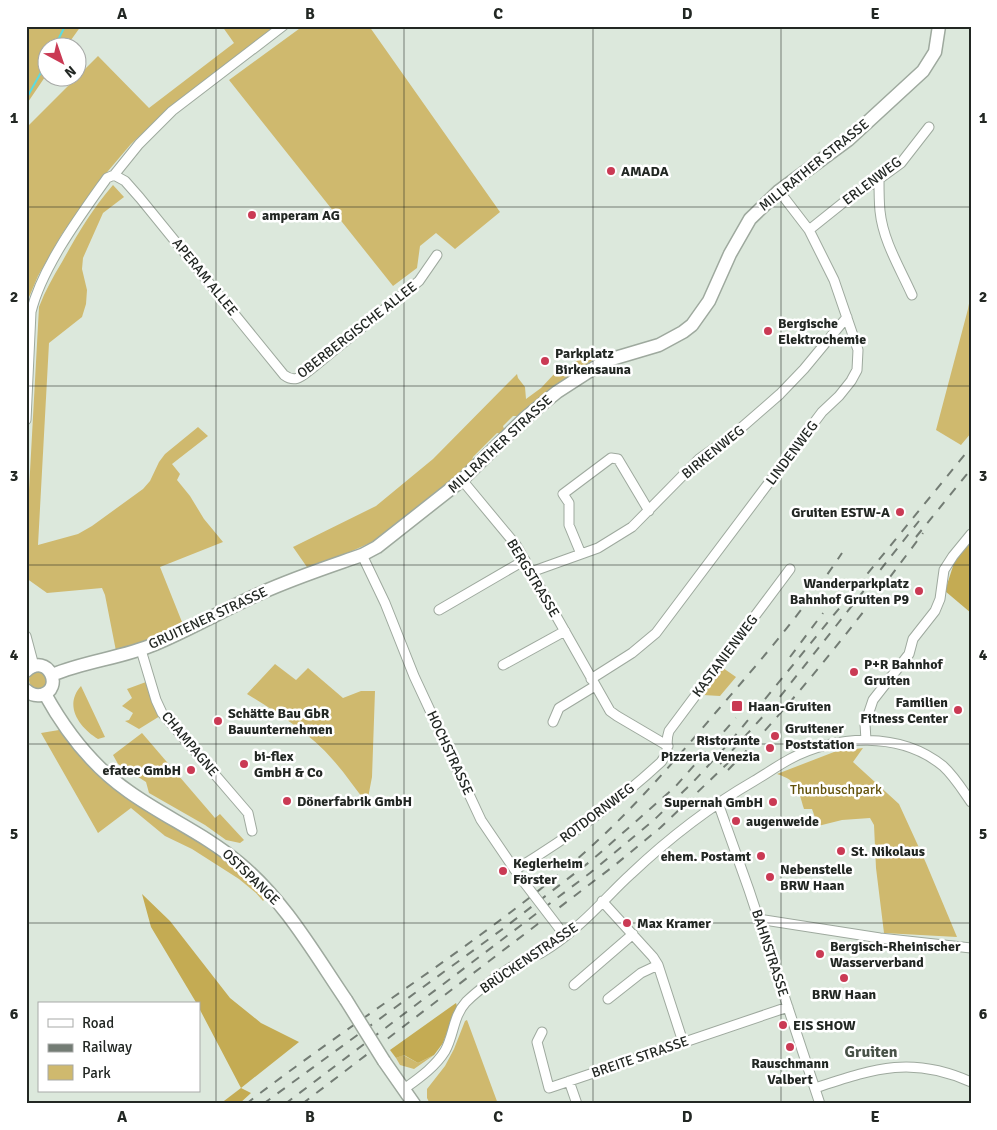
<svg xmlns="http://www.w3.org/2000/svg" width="997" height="1130" viewBox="0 0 997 1130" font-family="Signika,sans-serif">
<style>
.green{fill:#cfb96e}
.forest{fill:#c4ab53}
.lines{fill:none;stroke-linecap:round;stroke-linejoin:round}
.stream{stroke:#5bdbe0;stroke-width:2}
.minor-casing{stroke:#9ea99e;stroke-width:11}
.secondary-casing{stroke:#9ea99e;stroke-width:15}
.minor{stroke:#fff;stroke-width:9}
.secondary{stroke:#fff;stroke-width:12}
.rail{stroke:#737c74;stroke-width:2;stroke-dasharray:9 9;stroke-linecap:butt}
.minor-bridge-casing{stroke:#9ea99e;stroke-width:11;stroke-linecap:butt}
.secondary-bridge-casing{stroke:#9ea99e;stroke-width:15;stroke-linecap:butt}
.minor-bridge{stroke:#fff;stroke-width:9}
.secondary-bridge{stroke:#fff;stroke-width:12}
.grid{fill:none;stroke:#222723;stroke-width:1;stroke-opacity:0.55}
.poi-dot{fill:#ca3a54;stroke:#fff;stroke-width:2}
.labels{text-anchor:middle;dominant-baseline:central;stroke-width:5;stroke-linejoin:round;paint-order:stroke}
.street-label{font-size:14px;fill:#222723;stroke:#fff}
.poi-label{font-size:14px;font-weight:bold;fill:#222723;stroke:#fff;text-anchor:start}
.park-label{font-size:14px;fill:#62510a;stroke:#fff}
.quarter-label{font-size:16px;font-weight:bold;fill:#485248;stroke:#fff}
.neatline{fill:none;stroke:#222723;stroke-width:2}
.grid-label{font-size:16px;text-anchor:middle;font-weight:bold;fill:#222723}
</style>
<rect width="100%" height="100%" fill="#dce8dc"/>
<!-- green -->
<path class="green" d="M26,26H81L66,47L48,48L47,74L26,105Z
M222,26H275L173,105L131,144L97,184L62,234L38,276L27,302L26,310V128L98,56L149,108L234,43Z
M303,26H369L500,212L455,249L436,233L420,246L417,268L393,286L229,80Z
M113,185L124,197L103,213L83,258L82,269L87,290L86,304L82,317L49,343L38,545L78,534L92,526L143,489L150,481L159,462L165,454L198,427L208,436L172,464L180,474L177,480L190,496L204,519L223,542L160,567L184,627L139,646L116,651L105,595L102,588L47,593L26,578V545L39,307C45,291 53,277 62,262C77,235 92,209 113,185Z
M971,293V433L961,445L936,430L968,309Z
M594,349L598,358L519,416H513L503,426L505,432L502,434L497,433L473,457L471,464L439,493L379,539L309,570L293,547L376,506L433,459L517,374L518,378L525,387L526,399L541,388L556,372L568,367Z
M275,664L296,680L308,668L343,698L361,691H375L372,777L367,803C355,789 345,773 333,760C311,734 276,712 247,694Z
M723,668L736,677L720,696L703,695Z
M29 680a9 9 0 1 1 18 0a9 9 0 1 1-18 0Z
M146,682L160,716L139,729L125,721L129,720L133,713L122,706L132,698L127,689Z
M81,686L105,737L98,739C80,728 63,706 81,686Z
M59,730L74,748L231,862L267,897L263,901L256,893L239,879L192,849L165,836L131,808L98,833L41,733Z
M142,733L215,818L220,814L244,840L240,843L226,840L205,825L149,793L146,782L118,764L113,755Z
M863,748L853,762L899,804L926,863L957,937L884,933L876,868L874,825L870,818L842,820L818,826L812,809H804C798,789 798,781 777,774L834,752Z
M467,1020L498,1104H430L427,1098V1089L445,1066L454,1049L465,1021Z
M403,1055L418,1063L434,1055L414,1069L400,1065L396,1058Z"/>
<!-- forest -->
<path class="forest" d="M971,540V613L945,591L954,563Z
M142,894L170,921L230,998L261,1023L299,1042L241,1088L251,1093L239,1104H220L241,1088L199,1008V1004H197L151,927Z
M456,1003L457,1006L443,1043L434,1055L418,1063L404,1055L396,1058L390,1050Z"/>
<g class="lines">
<!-- stream -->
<path class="stream" d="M54,48L64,28
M26,99L48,60"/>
<defs>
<path id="minor" d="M114,175L125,181L140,198L284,375C295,383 301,377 310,370L419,281L437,255
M879,179C879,190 879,201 880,211C883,241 900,268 912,295
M809,230L844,202L879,179L901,163L929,127
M26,420L31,312C42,267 80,216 107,178L114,175L139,144L172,111L283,26
M462,480L516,545L610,711L617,716L668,746
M581,554L569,525V503L563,494L611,458L618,459L649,511
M362,555L385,603L414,676L481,820L517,873
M531,572L598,548L632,527L699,459L733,435L780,394L804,369L847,317
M439,610L525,560
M26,636L34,666
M141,650L156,700L162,713L248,813L252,831
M503,665L565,631
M591,679L632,653L656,633L822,412L839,396L851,381L857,370L858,350L834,280L809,230L779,191
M553,722L559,708L595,686
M866,740L865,724L873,700L909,654L913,639L935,611L940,599L944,570L953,556L971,534
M718,803L749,890L820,1104
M515,870C567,838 616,804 661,762C672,748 664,745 669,731L790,569
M602,901L653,957L658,965L683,1042
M758,919L880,938L971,948
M574,985L633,934
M608,999L641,973L658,965
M542,1032L537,1042L549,1088L788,1007
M569,1081L577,1104
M815,1088C873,1069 911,1055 971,1082
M404,1089C419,1078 435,1067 445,1051C454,1035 453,1016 466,1002C478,990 505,970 520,962C527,958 534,957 541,953C553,946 564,938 574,929C594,913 612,891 631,874C669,838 709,807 754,781C766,774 777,766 790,759C836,735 900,731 943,766C954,776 962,789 971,802"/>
<path id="secondary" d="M26,671C48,651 65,690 41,695C35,696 30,694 26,690
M52,675C85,661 122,658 155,644C191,629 225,609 261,593C294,578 328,567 362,555L377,547L462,480L525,418L557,392L605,361L659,345L683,332L692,325L709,301L730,254L750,219L779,191L848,140L923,71L935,52L939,26
M45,694C66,732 92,766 128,791C164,817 205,834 239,863C284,900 314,953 346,1000
M384,1061L414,1104"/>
</defs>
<!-- minor casing -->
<use href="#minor" class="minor-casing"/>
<!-- secondary casing -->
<use href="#secondary" class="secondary-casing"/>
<!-- minor -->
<use href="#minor" class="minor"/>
<!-- secondary -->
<use href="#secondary" class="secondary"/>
<!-- rail -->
<path class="rail" d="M916,537L971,469
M790,657L823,613
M720,764L775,703L919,521
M728,770C799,697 862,615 923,533
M246,1104C352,1022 467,951 570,865C625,819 671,765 717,711C762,659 804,610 842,553
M263,1104L504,928L592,860L675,787L736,718
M285,1104L590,873L654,820L694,781L730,742L971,447
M302,1104L615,865L660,828L729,762"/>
<defs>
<path id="minor-bridge" d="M520,877L559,928"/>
<path id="secondary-bridge" d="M346,1000L384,1061"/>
</defs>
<!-- minor-bridge casing -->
<use href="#minor-bridge" class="minor-bridge-casing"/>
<!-- secondary-bridge casing -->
<use href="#secondary-bridge" class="secondary-bridge-casing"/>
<!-- minor-bridge -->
<use href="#minor-bridge" class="minor-bridge"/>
<!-- secondary-bridge -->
<use href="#secondary-bridge" class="secondary-bridge"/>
</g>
<!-- grid -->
<path class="grid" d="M216,26V1104M404,26V1104M593,26V1104M781,26V1104M26,207H971M26,386H971M26,565H971M26,744H971M26,923H971"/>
<!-- markers -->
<g class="poi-dot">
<circle cx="611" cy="171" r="5"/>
<circle cx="252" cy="215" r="5"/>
<circle cx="768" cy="331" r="5"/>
<circle cx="545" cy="361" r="5"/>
<circle cx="900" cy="512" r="5"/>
<circle cx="919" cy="591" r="5"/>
<circle cx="854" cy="672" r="5"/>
<rect x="731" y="700" width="12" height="12" rx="2.5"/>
<circle cx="958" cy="710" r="5"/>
<circle cx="218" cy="721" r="5"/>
<circle cx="775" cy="736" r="5"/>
<circle cx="770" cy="748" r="5"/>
<circle cx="244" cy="764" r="5"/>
<circle cx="191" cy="770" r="5"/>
<circle cx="287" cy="801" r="5"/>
<circle cx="773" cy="802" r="5"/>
<circle cx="736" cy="821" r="5"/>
<circle cx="841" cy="851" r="5"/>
<circle cx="761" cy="856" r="5"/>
<circle cx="503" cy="871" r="5"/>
<circle cx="770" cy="877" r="5"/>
<circle cx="627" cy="923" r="5"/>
<circle cx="820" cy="954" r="5"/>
<circle cx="844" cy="978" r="5"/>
<circle cx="783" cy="1025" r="5"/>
<circle cx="790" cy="1047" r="5"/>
</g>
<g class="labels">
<!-- street labels -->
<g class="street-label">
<text transform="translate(814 165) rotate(-39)">MILLRATHER STRASSE</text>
<text transform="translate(872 181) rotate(-37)">ERLENWEG</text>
<text transform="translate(205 277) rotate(51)">APERAM ALLEE</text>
<text transform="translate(357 330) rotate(-38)">OBERBERGISCHE ALLEE</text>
<text transform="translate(500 444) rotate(-43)">MILLRATHER STRASSE</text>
<text transform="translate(713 452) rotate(-39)">BIRKENWEG</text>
<text transform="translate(792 453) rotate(-53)">LINDENWEG</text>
<text transform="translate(533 578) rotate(59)">BERGSTRASSE</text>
<text transform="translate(208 618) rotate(-25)">GRUITENER STRASSE</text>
<text transform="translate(725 656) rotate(-53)">KASTANIENWEG</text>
<text transform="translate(190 744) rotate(50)">CHAMPAGNE</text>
<text transform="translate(450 753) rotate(65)">HOCHSTRASSE</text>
<text transform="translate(597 813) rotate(-37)">ROTDORNWEG</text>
<text transform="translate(251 877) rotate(44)">OSTSPANGE</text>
<text transform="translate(770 953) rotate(72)">BAHNSTRASSE</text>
<text transform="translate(529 958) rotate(-34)">BRÜCKENSTRASSE</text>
<text transform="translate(640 1057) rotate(-19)">BREITE STRASSE</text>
</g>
<!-- poi labels -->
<g class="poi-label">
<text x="621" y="171">AMADA</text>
<text x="262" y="215">amperam AG</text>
<text x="778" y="323">Bergische<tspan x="778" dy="16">Elektrochemie</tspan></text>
<text x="555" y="353">Parkplatz<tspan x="555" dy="16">Birkensauna</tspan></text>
<text x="890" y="512" text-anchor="end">Gruiten ESTW-A</text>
<text x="909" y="583" text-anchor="end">Wanderparkplatz<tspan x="909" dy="16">Bahnhof Gruiten P9</tspan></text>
<text x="864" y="664">P+R Bahnhof<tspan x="864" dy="16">Gruiten</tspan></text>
<text x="948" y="702" text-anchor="end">Familien<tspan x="948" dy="16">Fitness Center</tspan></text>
<text x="748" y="706">Haan-Gruiten</text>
<text x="228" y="713">Schätte Bau GbR<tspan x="228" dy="16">Bauunternehmen</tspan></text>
<text x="785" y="728">Gruitener<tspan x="785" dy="16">Poststation</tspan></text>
<text x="760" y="740" text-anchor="end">Ristorante<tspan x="760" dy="16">Pizzeria Venezia</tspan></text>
<text x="254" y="756">bi-flex<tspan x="254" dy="16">GmbH &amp; Co</tspan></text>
<text x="181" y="770" text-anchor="end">efatec GmbH</text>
<text x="297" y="801">Dönerfabrik GmbH</text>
<text x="763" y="802" text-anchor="end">Supernah GmbH</text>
<text x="746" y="821">augenweide</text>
<text x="851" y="851">St. Nikolaus</text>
<text x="751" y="856" text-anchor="end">ehem. Postamt</text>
<text x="513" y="863">Keglerheim<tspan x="513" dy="16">Förster</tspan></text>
<text x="780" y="869">Nebenstelle<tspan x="780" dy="16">BRW Haan</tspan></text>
<text x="637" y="923">Max Kramer</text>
<text x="830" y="946">Bergisch-Rheinischer<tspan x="830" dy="16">Wasserverband</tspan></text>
<text x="844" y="994" text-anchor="middle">BRW Haan</text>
<text x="793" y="1025">EIS SHOW</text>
<text x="790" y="1063" text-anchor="middle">Rauschmann<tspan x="790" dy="16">Valbert</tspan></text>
</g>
<!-- park labels -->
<g class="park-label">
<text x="836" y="789">Thunbuschpark</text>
</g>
<!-- quarter labels -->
<g class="quarter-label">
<text x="871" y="1052">Gruiten</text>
</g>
</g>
<!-- border -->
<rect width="997" height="1130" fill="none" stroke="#ffffff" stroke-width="55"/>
<!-- legend -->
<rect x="38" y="1002" width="162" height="90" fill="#ffffff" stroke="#a7a9a7"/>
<rect x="48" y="1019" width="25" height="8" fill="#ffffff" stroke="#a7a9a7"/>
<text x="82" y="1028" font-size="15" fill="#222723">Road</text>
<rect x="48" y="1044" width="25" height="8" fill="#737c74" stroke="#a7a9a7"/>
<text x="82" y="1052" font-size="15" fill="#222723">Railway</text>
<rect x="48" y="1065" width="25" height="15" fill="#cfb96e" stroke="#a7a9a7"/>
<text x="82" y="1078" font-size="15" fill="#222723">Park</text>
<!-- north arrow -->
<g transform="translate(62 62) rotate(140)"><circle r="24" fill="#ffffff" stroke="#a7a9a7"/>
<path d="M0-4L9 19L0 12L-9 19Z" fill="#ca3a54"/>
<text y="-8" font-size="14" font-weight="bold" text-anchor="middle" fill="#222723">N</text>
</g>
<rect x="28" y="28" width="942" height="1074" class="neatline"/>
<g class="grid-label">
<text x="122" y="19">A</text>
<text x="310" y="19">B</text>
<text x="498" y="19">C</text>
<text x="687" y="19">D</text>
<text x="875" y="19">E</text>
<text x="14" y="123">1</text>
<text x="983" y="123">1</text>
<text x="14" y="302">2</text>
<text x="983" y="302">2</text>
<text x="14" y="481">3</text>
<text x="983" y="481">3</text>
<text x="14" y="660">4</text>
<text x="983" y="660">4</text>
<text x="14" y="839">5</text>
<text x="983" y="839">5</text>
<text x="14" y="1019">6</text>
<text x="983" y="1019">6</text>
<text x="122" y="1122">A</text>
<text x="310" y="1122">B</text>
<text x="498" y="1122">C</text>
<text x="687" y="1122">D</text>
<text x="875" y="1122">E</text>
</g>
</svg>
